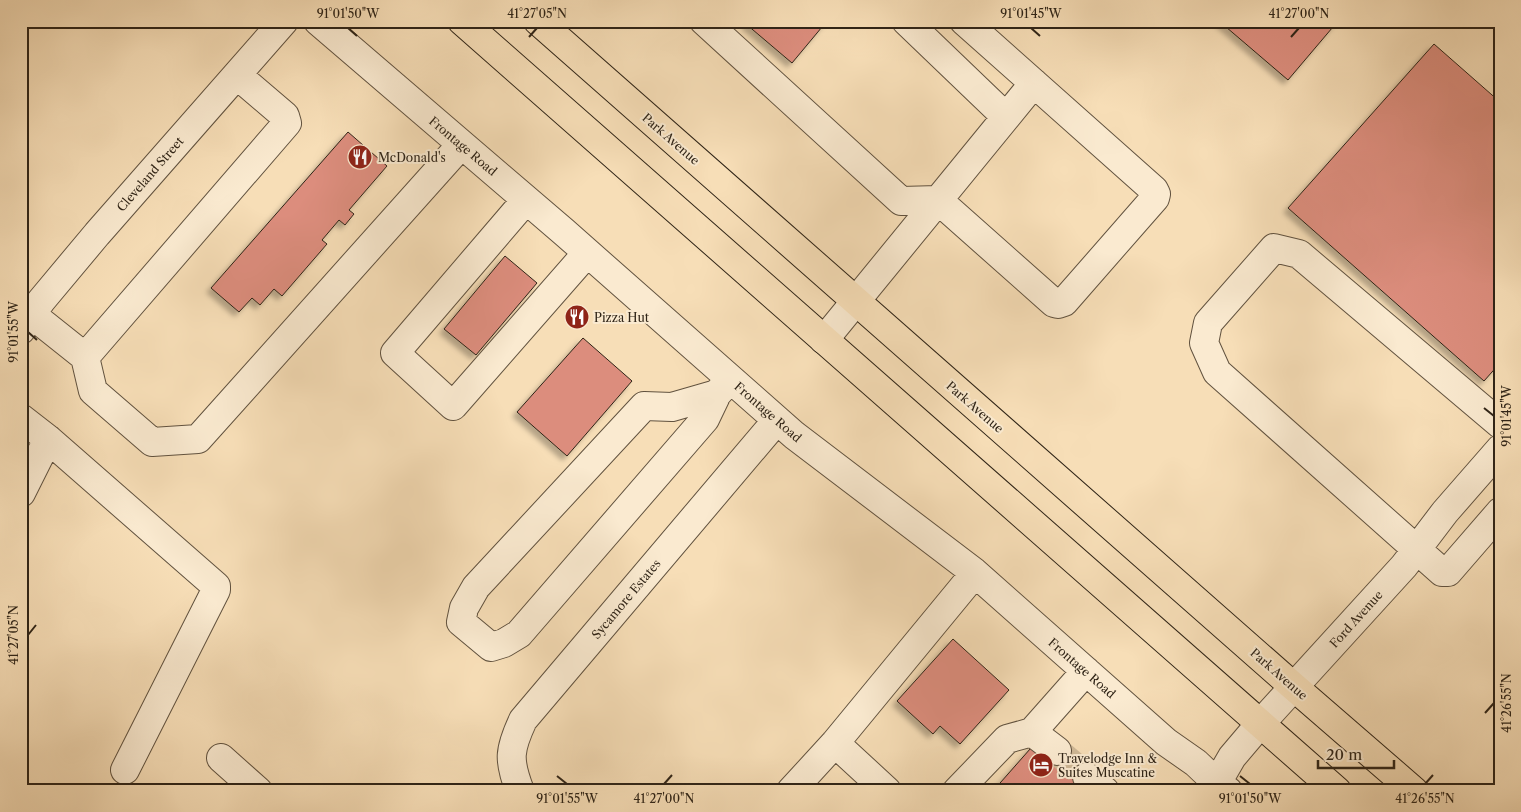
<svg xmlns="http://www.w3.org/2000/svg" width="1521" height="812" viewBox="0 0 1521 812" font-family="'Libre Caslon Text',serif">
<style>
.building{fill:#dc8d7d;stroke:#2f2417;filter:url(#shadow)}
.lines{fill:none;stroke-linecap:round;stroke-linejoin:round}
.minor-tunnel{stroke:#cfb997;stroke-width:28;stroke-dasharray:28 14;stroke-linecap:butt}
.minor-casing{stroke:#61523f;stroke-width:30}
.major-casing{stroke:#2f2417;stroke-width:30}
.minor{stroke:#faead0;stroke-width:28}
.major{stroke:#f7deb7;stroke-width:28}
.ticks{fill:none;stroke:#2f2417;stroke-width:2}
.labels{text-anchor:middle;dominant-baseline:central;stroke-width:4;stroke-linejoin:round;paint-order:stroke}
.street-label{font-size:12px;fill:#2f2417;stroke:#faead0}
.poi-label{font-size:12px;fill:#2f2417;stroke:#faead0;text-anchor:start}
.neatline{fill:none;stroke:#2f2417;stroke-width:2}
.ticks-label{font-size:12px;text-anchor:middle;fill:#2f2417}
</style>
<defs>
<filter id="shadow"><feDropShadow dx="-4.5" dy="4.5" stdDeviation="2.5" flood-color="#0004"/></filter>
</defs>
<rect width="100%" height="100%" fill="#f7deb7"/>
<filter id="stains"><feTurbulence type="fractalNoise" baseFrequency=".004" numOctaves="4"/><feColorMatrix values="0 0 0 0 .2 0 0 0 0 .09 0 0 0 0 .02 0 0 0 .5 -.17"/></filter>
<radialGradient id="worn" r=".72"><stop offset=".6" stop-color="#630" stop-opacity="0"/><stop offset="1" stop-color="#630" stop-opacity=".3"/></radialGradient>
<!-- building -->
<path class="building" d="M748,21H827L792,63L746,24Z
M1219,21H1338L1288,80Z
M1434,44L1500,102V363L1484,381L1288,208Z
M348,132L387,166L349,210L354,214L345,225L339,220L322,240L327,244L282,296L274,289L260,305L252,298L239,312L211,288Z
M505,256L537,283L476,355L444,329Z
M583,338L632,381L567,456L517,412Z
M953,639L1009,690L960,744L940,726L933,734L897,701Z
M1038,740L1096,791H993Z"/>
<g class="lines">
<!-- minor-tunnel -->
<path class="minor-tunnel" d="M1057,751L1087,777"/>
<defs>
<path id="minor" d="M318,21L564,232L794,435L974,572L1166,742L1196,763L1217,783L1228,791
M704,21L901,201L938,200L1054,303L1058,304L1064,302L1155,198L1156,194L1154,190L964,21
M906,21L1006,117
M526,200L395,353L453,406L587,253
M31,314L85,357L93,391L152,442L198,439L461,145
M21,330L41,301L97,234L284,21
M824,340L1034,83
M85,357L287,123L285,116L237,75
M717,394L672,407L644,406L476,587L464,608L461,622L491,647L504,643L519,634L705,419L717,394L730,379
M21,418L48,439L216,586V590L125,770
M1500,424L1299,254L1274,248L1208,323L1204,343L1217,372L1442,572H1448L1500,512
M21,493L48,439
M835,743L887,791
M1057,751L1032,732L1086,671
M221,758L258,791
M1087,777L1105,791
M520,791C508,760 509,750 523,720L777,420
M791,791L835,743L975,573
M957,791L1007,739L1032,732
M1214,791L1217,783L1232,757L1260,724L1404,566L1445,512L1500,449"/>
<path id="major" d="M462,21L1337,791
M538,21L1294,687L1414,791"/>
</defs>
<!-- minor casing -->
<use href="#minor" class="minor-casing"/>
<!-- major casing -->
<use href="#major" class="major-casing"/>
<!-- minor -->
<use href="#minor" class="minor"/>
<!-- major -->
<use href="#major" class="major"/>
</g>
<!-- ticks -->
<path class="ticks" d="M348,28L357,36M1031,28L1040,36M529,37L537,28M1291,37L1299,28M28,332L37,340M1484,408L1494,416M28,635L36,625M1485,713L1494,703M557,776L567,784M1240,776L1250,784M664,784L672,775M1425,784L1433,775"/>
<!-- icons -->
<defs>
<symbol id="restaurant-disc" viewBox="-11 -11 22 22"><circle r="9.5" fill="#8f2418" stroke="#faead0"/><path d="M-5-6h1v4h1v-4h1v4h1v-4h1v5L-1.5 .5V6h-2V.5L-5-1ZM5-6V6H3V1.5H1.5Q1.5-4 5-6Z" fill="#fff"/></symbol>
<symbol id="hotel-disc" viewBox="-11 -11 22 22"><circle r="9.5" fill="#8f2418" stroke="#faead0"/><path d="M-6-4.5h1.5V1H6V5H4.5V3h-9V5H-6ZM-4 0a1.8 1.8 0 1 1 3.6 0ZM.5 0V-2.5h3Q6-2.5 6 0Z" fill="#fff"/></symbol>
</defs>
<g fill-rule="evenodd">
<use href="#restaurant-disc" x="346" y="143" width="28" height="28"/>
<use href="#restaurant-disc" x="563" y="303" width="28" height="28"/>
<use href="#hotel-disc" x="1027" y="751" width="28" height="28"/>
</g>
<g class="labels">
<!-- street labels -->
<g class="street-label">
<text transform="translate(671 139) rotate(41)">Park Avenue</text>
<text transform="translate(463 146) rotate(40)">Frontage Road</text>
<text transform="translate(150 174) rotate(-49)">Cleveland Street</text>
<text transform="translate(975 407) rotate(41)">Park Avenue</text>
<text transform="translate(768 412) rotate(41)">Frontage Road</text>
<text transform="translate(626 599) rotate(-50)">Sycamore Estates</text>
<text transform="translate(1356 619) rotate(-48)">Ford Avenue</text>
<text transform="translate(1082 668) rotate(41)">Frontage Road</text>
<text transform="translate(1279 674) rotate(41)">Park Avenue</text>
</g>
<!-- poi labels -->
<g class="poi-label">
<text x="378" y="157">McDonald's</text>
<text x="594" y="317">Pizza Hut</text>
<text x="1058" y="758">Travelodge Inn &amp;<tspan x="1058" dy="14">Suites Muscatine</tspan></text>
</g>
</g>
<!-- margin -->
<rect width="1521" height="812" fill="none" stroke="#f7deb7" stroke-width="55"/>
<!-- scale -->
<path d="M1318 760v8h76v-8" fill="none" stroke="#2f2417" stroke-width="2.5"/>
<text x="1326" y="760" font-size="15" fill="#2f2417" stroke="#faead0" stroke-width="4" paint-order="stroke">20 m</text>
<rect x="28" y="28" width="1466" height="756" class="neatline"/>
<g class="ticks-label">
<text x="348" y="18">91°01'50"W</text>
<text x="537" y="18">41°27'05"N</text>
<text x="1031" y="18">91°01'45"W</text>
<text x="1299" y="18">41°27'00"N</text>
<text transform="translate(14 332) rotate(-90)" y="4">91°01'55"W</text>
<text transform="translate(1507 416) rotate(-90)" y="4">91°01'45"W</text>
<text transform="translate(14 635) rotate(-90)" y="4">41°27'05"N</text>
<text transform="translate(1507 703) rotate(-90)" y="4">41°26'55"N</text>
<text x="567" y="803">91°01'55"W</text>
<text x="664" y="803">41°27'00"N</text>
<text x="1250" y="803">91°01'50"W</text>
<text x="1425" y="803">41°26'55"N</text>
</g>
<rect width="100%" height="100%" filter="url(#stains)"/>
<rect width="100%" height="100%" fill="url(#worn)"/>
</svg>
